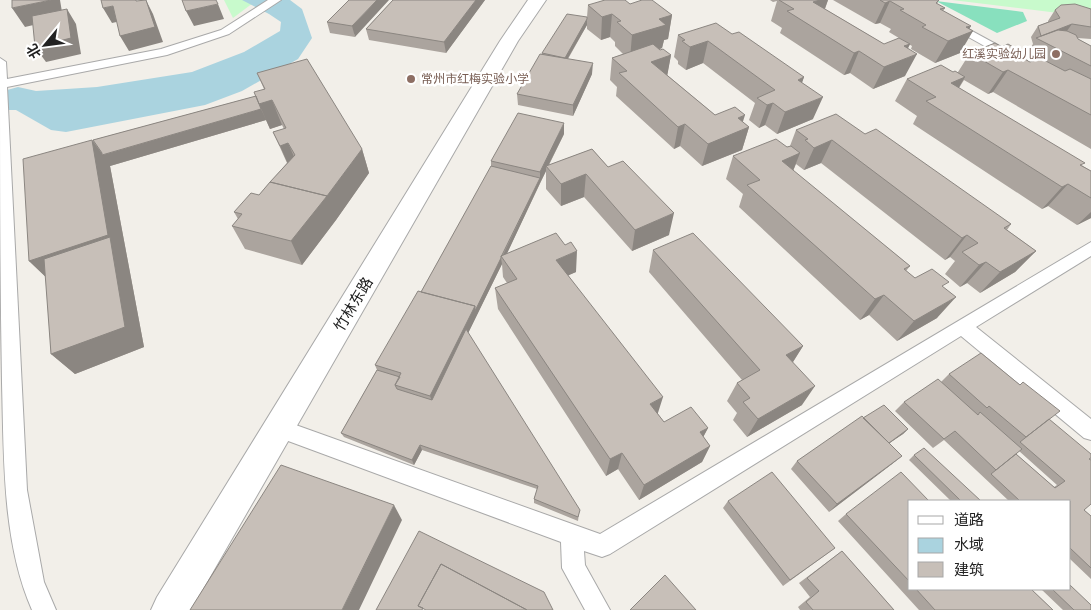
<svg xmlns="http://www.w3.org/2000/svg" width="1091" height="610" viewBox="0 0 1091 610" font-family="'Public Sans','Noto Sans SC',sans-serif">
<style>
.park{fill:#c8facc}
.pitch{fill:#88e0be}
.water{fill:#aad3df}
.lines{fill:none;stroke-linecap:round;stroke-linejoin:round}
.service-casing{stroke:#a9a9a9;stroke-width:2}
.minor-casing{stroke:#a9a9a9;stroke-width:2}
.service{fill:#fff;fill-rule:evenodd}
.minor{fill:#fff;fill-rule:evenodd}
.wall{fill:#aba49e;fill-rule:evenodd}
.shaded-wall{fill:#8b8681}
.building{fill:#c7bfb8;stroke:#8b8681}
.education-dot{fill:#8d6e63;stroke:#fff;stroke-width:2}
.labels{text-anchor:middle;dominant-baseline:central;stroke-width:5;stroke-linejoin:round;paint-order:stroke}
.far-education-label{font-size:12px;fill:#785e54;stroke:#fff;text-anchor:end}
.street-label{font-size:15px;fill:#222;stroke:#fff}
</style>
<rect width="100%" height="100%" fill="#f2efe9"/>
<!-- park -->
<path class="park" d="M224,0H257L233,18Z
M952,0H1091V17Z"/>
<!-- pitch -->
<path class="pitch" d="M936,1L1023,12L1027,21L997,33Z"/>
<!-- water -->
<path class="water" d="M242,0H290L302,9L312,38L298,59L242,91L205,105L66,132L51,130L16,110H0V92L18,87L36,91L97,87L192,72L244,52L280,31L281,22L269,14Z"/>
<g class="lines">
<defs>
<path id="service" d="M268,0H281L229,34L167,55L7,87L27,490L44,582L56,610H32C2,542 4,457 2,383C0,275 0,167 0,58L6,62L7,79L161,49L221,30Z
M902,0H915L1016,55L1014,58H1006Z
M1091,242V256L976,327L1091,419V440L1084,438L961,336L610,554L602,557L584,551L585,565L610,610H585L562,568L561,542L272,435L269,428L272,421L279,419L600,534Z"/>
<path id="minor" d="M528,0H546L518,41L191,610H151L157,597L500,41Z"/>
</defs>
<!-- service casing -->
<use href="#service" class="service-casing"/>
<!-- minor casing -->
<use href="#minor" class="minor-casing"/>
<!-- service -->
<use href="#service" class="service"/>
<!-- minor -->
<use href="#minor" class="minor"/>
</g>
<!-- wall -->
<path class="wall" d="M349,0L355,37L330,33L327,22Z
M393,0H485L446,53L369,40L366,29Z
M770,0H828L825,9L884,44H910L908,48L905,76L873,89L850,73L844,75L780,33L782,28L771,21L777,1L773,2Z
M833,0H939L937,4L945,8L943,11L969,29L960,53L935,63L911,49L912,46L889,32L891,29L880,23L875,24Z
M630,4L672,15L668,39L664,40L662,48L659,50L671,55L667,75L715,115L743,122L749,127L742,150L702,166L680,146L674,149L616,96L617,87L610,80L612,58L623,54L615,46V42L610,37L601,40L587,29V25L568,59L592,74L573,116L518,105L517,94L542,53L587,17L588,5Z
M1091,9V39L1077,38L1078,39L1091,46V149L993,92L988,94L964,80L959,88L1091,171V218L1077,225L1048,206L1042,209L913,124L917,116L895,101L907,79L953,72H958L970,53L1002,47L1026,54L1033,44L1031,37L1038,26L1048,22V21L1055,10ZM1027,55L1036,59L1030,62L1025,59Z
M732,34L804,77L802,82L813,119L777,134L765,125L759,128L749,120L755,103L703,63L686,70L678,64V61L674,57L678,35Z
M257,73L362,149L369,173L336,220L302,265L245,249L232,226L238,219L234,212L259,195L287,163L273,132L284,129L282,125L270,129L266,120L110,166L144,347L75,374L51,354L46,277L29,261L93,140L256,96L264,89Z
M796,130L865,134L1011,224L1007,230L1036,251L1015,272L980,293L967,283L960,287L945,274L955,261L950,257L945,260L821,163L804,170L796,164L793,171L910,266L906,271L915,278L944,288L937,318L897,341L869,315L860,320L739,207L743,194L726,179L733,156L787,147L790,146Z
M564,134L549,165L592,149L669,235L632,251L584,197L561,206L546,189V171L507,253L576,272L568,275L658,414L664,422L708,428L703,437L710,446L702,462L639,500L618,469L606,476L498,309L495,288L507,283L503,277L502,264L468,333L579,513L578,521L534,503V499L537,489L422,450L414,465L344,437L341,433L377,370L375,365L421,292L491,167V161Z
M653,250L803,346L793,362L802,405L747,437L733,420L737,413L727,401L737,383L742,380L649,272Z
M949,374L1049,419L1091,460V505L1090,504L1084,510L1091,516V579L1070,559V501H1009L944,440L933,448L895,411L904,402L941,382ZM1019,451L1057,485L1054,487L1016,454Z
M863,418L908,429L903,434L889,443L902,456L892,464L829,512L791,469L797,461Z
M914,455L981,501H951L909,460Z
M728,501L835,548L783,586L723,508Z
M910,501V589H1031L1053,610H919L838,521L846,514Z
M842,551L894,610H800L798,607L810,597L799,583Z
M1041,589H1070L1091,610H1063Z"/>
<!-- shaded-wall -->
<path class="shaded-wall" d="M51,0H60L63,18L25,27L12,8Z
M146,0L153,14L163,42L129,51L120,36Z
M377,0H389L355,37L352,26Z
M476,0H485L446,53L444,42Z
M820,0H828L821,19L806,24L813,2Z
M890,1L880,23L875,24L885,3Z
M218,4L224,19L194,26L186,11Z
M113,6L121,21L112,23L103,8Z
M67,9L76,24L81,54L46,62L35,47Z
M612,14L610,37L601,40L602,17Z
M672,15L668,39L664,40L662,48L630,59L632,35L659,19Z
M587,19V25L565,63V58Z
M1072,24L1064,35L1054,31Z
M971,26L967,33L973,31L960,53L935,63L948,41L966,27Z
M708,41L703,63L686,70L690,47Z
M910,44L902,60L917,54L905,76L873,89L884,67L904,46Z
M859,51L850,73L844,75L854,53Z
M671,55L667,77L651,62Z
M593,63L592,74L573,116V105Z
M1008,70L993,92L988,94L1003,72Z
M804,77L796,100L798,80Z
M965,77L952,99L951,83Z
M823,97L813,119L777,134L785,112Z
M272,100L282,125L270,129L259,104Z
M773,103L765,125L759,128L767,105Z
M261,109L266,120L110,166L144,347L75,374L51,354L53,284L29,261L92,140L103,155Z
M745,115L740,131L749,127L742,150L702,166L708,144L738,118Z
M564,123V134L547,168L546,166V171L540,183V172Z
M685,124L680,146L674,149L678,127Z
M832,140L821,163L804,170L814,148Z
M288,143L299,168L291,171L280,146Z
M362,149L369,173L336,220L302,265L291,241L327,196Z
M800,153L791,176L782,161Z
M586,174L584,197L561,206V184Z
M540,178V183L504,260L502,257Z
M1068,184L1048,206L1042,209L1062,187Z
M1091,212V218L1077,225Z
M674,213L669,235L632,251L635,230Z
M967,235L950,257L945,260L962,238Z
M577,251L576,272L556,281V260Z
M1036,251L1015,272L980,293L1000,272Z
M501,258L502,264L433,405L430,396L475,306Z
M986,262L967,283L960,287L979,265Z
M884,295L869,315L860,320L875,299Z
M956,297L937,318L897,341L914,321Z
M803,346L791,365L786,355Z
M815,386L802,405L747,437L758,419Z
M663,397L657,416L650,404Z
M708,428L699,445L700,432Z
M908,429L903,434L881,449L885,445Z
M420,445L422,450L414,465L412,460Z
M710,446L702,462L639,500L644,485Z
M622,453L618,469L606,476L610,459Z
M902,456L892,464L829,512L837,504Z
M394,505L402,520L359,610H342Z"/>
<!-- building -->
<path class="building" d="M12,0H51L12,8Z
M101,0H136V1L146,0L155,27L120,36L113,6L103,8Z
M182,0H216L218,4L186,11Z
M349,0H377L352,26L327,22Z
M393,0H476L444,42L366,29Z
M605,0H625L630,4L642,0H652L672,15L659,19L666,25L632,35L617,22L621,21L612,14L602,17L588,5Z
M779,0H820L813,2L884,44L899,38L910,44L904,46L917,54L884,67L859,51L854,53L787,11L794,9Z
M880,0H939L936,3L945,8L940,9L971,26L966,27L973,31L948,41L922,27L926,25L900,10L904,9L890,1L885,3Z
M1075,4L1091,9V27L1072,24L1054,31L1041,36L1038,26L1060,18L1055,10L1061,5Z
M67,9L71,38L35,47L32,16Z
M567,14L587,17V19L565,58L542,53Z
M716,23L732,34L739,32L804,77L798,80L823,97L785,112L773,103L767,105L757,98L775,90L708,41L690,47L682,41L685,40L678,35Z
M1058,30L1067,31L1076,35L1078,39L1091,46V66L1036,38Z
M995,43L1002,47L1008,44L1027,55L1021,57L1030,62L1040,58L1065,71L1070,69L1091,79V115L1008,70L1003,72L970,53Z
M653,44L660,50L663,49L671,55L651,62L715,115L735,107L745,115L738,118L749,127L708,144L685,124L678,127L619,73L627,71L612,58Z
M540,54L593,63L573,105L517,94Z
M307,59L362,149L327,196L270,182L295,155L288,143L280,146L273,132L286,128L272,100L259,104L254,92L265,89L257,73Z
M941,65L953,72L955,71L965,77L951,83L1085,163L1080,165L1091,171V198L1068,184L1062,187L926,101L936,97L907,79Z
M256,96L261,109L102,155V153L93,140Z
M518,113L564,123L540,172L491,161Z
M836,114L865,134L876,129L1011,224L1004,228L1036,251L1000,272L986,262L979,265L962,252L978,243L967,235L962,238L832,140L814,148L805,140L808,139L796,130Z
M776,139L787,147L791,146L800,153L782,161L910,266L904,269L915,278L932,269L949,282L942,286L956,297L914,321L884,295L875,299L747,185L760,180L733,156Z
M92,140L108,235L29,261L23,159Z
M592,149L608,167L623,161L674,213L635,230L586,174L561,184L546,166Z
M491,166L540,178L502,255L501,256V258L475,311V306L421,292Z
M270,182L327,196L291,241L232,226L242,214L234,212L251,193L259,195Z
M556,233L565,245L571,242L577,251L556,260L663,397L650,404L664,422L691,407L708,428L700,432L710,446L644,485L622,453L610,459L495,288L517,279L501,256Z
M693,233L803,346L786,355L815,386L758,419L743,402L750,398L737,383L760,370L653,250Z
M110,237L125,327L51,354L44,259Z
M418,291L475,306L430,396L395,385L401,373L375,365Z
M466,329L580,510L578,517L534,499L538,486L420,445L412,460L341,433L377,370L400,377L395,385L397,389L432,400Z
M981,353L1020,385L1023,382L1060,411L1026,437L989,406L987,408L949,374Z
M938,379L978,415L980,412L1022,449L996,470L955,431L944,439L904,402Z
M884,405L908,429L889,443L863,418Z
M862,416L902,456L837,504L797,461Z
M1049,419L1091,454V458L1089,459L1091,460V504L1084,510L1091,516V568L1070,548V501H1020L991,474L1016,454L1055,488L1065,481L1020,442Z
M924,448L981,501H961L914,455Z
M281,465L394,505L342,610H190Z
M772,472L835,548L790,580L728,501Z
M901,472L929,501H910V582L846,514Z
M419,531L544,592L553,610H527L441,564L418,606L423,608L422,610H376Z
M842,551L894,610H813L806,602L819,591L807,578Z
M441,564L527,610H426L418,606Z
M665,575L696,610H630Z
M1070,585L1091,605V610H1074L1052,589H1070Z
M916,589H1031L1053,610H935Z"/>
<!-- markers -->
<g class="education-dot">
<circle cx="1056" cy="54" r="5"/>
<circle cx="411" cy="79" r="5"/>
</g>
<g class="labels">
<!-- far-education labels -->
<g class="far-education-label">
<text x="1046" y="54">红溪实验幼儿园</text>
<text x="421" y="79" text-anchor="start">常州市红梅实验小学</text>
</g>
<!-- street labels -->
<g class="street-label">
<text transform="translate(353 304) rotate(-59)">竹林东路</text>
</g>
</g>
<!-- legend -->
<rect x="908" y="500" width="162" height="90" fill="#ffffff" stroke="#a7a7a7"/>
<rect x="918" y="516" width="25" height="8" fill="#ffffff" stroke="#a7a7a7"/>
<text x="954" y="525" font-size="15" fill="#222222">道路</text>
<rect x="918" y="538" width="25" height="15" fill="#aad3df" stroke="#a7a7a7"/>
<text x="954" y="550" font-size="15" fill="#222222">水域</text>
<rect x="918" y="562" width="25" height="15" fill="#c7bfb8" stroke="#a7a7a7"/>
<text x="954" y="575" font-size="15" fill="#222222">建筑</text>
<!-- north arrow -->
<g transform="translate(45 45) rotate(241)" stroke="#ffffff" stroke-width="4" paint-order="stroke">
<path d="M0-4L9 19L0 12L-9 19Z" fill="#222222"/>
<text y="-8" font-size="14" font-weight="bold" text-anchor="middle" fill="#222222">北</text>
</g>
</svg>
